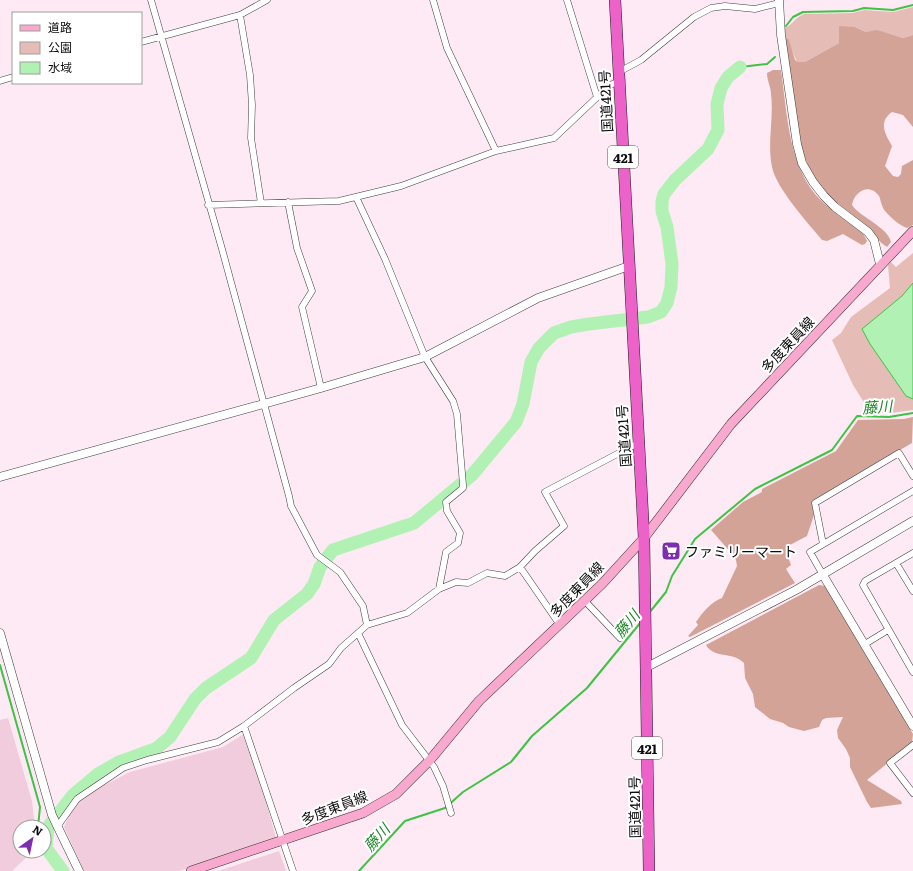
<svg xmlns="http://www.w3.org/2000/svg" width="913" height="871" viewBox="0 0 913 871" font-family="Literata,'Noto Sans JP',serif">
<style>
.farmland{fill:#f1ccdc}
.green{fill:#e5bdb6}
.forest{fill:#d4a397}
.water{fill:#b2f1b4;stroke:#3ec345}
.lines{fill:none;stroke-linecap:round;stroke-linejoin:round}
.stream{stroke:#3ec345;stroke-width:2}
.river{stroke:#b2f1b4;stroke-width:13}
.minor-casing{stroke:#3e3e3e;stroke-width:7}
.tertiary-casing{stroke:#3e3e3e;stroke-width:9}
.secondary-casing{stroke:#2d2d2d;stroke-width:10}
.trunk-casing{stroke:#1c1c1c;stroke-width:12}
.minor{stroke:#fff;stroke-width:6}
.tertiary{stroke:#fff;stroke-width:8}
.secondary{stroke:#f9a9cd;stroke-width:9}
.trunk{stroke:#ec62c8;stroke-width:11}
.labels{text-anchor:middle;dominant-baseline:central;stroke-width:4;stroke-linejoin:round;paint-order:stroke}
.shield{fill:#fff;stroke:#545454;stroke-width:1}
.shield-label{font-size:13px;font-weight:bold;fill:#0b0b0b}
.street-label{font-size:14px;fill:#0b0b0b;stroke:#fff}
.poi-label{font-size:14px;fill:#0b0b0b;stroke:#fff;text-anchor:start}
.water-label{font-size:15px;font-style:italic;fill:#1d8526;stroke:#fff}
</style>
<rect width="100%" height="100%" fill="#feeaf4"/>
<!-- farmland -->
<path class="farmland" d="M8,718L32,801L35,827H20V851H33L12,871H0V720Z
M247,732L277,842L179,871H84L64,827L77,799L130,772L223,747Z
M279,851L286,871H218Z"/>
<!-- green -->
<path class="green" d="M913,7V35L903,38L877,31L866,32L855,27H839V43L805,62H797L790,46V42L785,40L784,28C792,26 795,17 804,14L853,13L864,10L893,12Z
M913,253V410L890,413L870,412L853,385L832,340L841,333L851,317L890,288L888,265L891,262L896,267Z"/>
<!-- forest -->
<path class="forest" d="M839,26L855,27L866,32L877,30L903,38L913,35V127L903,115L892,112C878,122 885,134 892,146L885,166L893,176L898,177L901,174L902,166L913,160V225L907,228C899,225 890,217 885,211C881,206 881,200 879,196C869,182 854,192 852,205C861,218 888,227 891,242L887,247C878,242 872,230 863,223C850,212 835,203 823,190C793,155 791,85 785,40L787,38L789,40L795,60L798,62H805L839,43Z
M773,70H781C787,112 788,160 815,194C828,209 847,221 863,233L867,241L865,244L862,245L843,234L827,241L822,240C808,223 776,188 772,167C767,143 774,118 771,94C771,87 767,81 767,73Z
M913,417L912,443L812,501L814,515L807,536L790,545L786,551L791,565L786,569L795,583L690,637L688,636L698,625L696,622C703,612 711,602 722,598L737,566L736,560L733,555L711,530L743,502L762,492V489L836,451L858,420L904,419Z
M819,585L826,586L913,734L912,743L867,780L901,801L902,804L871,808L867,802L850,767V758L846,749L838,738L837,730L843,717L826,718L822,720L819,727L804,731L789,727L783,723L770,719L755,707L753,694L745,678L744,663C732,651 714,659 706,645Z"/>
<!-- water -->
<path class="water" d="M913,283V399L906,396L870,344L862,329L902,296Z"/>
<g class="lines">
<!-- stream -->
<path class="stream" d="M786,26L793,17L803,12L853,11L864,8L893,10L913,5
M740,67L767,64L775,57
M649,613L666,592L672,576L695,539L755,489L832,450L857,416L889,417L913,413
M0,665L40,807L38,827
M44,846L46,848
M359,871L405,821L445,808L463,792L511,762L532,736L587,688L641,622"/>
<!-- river -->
<path class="river" d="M63,871L46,848L48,827L73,795L98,774L119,762L157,748L170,737L195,699L206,688L251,658L274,620L307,594L314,584L320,567L333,550L414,523L472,475L516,422L523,404L531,362L539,348L554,333L571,327L589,324L648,317L661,312L667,303L671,287L672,264L667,227L662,211V201L664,194L675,180L708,149L718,130L717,104L721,88L728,77L740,67"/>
<defs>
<path id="minor" d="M151,0L222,249L289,496L291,506L317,555L340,572L363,606L367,625L341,648L329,664L294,688L244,726L293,871
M433,0L447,48L496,151
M567,0L597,97
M240,15L250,75L252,105L251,138L261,203
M141,42L240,15L267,0
M619,72L641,60L694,17L711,8L725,6L755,9L779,3
M0,81L13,77
M356,197L385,259L425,357L453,401L457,414L463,485V488L446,502L447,511L460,533L458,543L446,552L439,589L407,613L367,625
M288,202L297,248L312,291L302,307L321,388
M208,205L339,201L401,186L496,151L554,138L610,85L620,81
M823,544L815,503L899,453L913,476
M913,553L865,581L863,585L913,672
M896,563L913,591
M520,567L535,551L564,526L545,492L638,443
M823,575L810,552L913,491
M439,589L456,582L468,583L487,573L505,576L520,567L560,625
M585,601L620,638
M358,633L402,725L434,767L443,786L451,813
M865,644L888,630
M913,745L890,763L913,793
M57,827L77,799L123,768L147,760L218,742L244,726"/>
<path id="tertiary" d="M779,0L781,35L797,144L802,163L813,182L824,196L835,207L868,232L874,240L880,264
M0,477L321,388L425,357L538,298L629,266
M823,575L913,726
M0,633L52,815L79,871
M645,668L796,590L913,521"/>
<path id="secondary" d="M191,871L363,813L396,794L430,760L479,701L602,584L644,538L731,424L913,231"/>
<path id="trunk" d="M615,0L644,538L649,871"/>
</defs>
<!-- minor casing -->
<use href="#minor" class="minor-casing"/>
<!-- tertiary casing -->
<use href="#tertiary" class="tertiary-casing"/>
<!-- secondary casing -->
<use href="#secondary" class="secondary-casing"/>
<!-- trunk casing -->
<use href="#trunk" class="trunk-casing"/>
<!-- minor -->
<use href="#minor" class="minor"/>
<!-- tertiary -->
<use href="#tertiary" class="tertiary"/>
<!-- secondary -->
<use href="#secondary" class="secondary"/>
<!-- trunk -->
<use href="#trunk" class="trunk"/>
</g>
<!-- icons -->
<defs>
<symbol id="supermarket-square" viewBox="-11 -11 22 22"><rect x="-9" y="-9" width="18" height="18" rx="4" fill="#7d2db0" stroke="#fff"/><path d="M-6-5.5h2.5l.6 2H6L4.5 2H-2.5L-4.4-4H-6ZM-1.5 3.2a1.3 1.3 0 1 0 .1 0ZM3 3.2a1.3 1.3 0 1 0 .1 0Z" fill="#fff"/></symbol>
</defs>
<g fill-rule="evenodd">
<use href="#supermarket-square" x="660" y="540" width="22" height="22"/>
</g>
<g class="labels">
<!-- shield labels -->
<g class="shield">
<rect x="608" y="146" width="30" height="22" rx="3"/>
<rect x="632" y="737" width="30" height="22" rx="3"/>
</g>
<g class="shield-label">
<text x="623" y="157">421</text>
<text x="647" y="748">421</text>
</g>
<!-- street labels -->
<g class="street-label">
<text transform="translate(605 101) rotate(-93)">国道421号</text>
<text transform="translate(787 344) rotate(-47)">多度東員線</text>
<text transform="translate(623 436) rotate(-94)">国道421号</text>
<text transform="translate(576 589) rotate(-46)">多度東員線</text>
<text transform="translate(334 807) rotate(-21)">多度東員線</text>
<text transform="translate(634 807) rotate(-91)">国道421号</text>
</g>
<!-- poi labels -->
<g class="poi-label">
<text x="685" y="551">ファミリーマート</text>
</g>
<!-- water labels -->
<g class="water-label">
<text transform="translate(877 406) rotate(-4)">藤川</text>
<text transform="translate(626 623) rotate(-50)">藤川</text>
<text transform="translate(376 837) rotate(-48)">藤川</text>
</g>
</g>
<!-- legend -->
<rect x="12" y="12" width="130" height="72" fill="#ffffff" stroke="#9d9d9d"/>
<rect x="20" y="25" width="20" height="6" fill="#f9a9cd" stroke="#9d9d9d"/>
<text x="48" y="32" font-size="12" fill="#0b0b0b">道路</text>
<rect x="20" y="42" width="20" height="12" fill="#e5bdb6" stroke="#9d9d9d"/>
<text x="48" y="52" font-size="12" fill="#0b0b0b">公園</text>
<rect x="20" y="62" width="20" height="12" fill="#b2f1b4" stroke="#9d9d9d"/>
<text x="48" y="72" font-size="12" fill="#0b0b0b">水域</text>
<!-- north arrow -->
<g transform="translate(32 839) rotate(33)"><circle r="19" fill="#ffffff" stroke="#9d9d9d"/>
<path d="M0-3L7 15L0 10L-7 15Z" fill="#7d2db0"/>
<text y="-6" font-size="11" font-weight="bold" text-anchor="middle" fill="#0b0b0b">N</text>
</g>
</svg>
